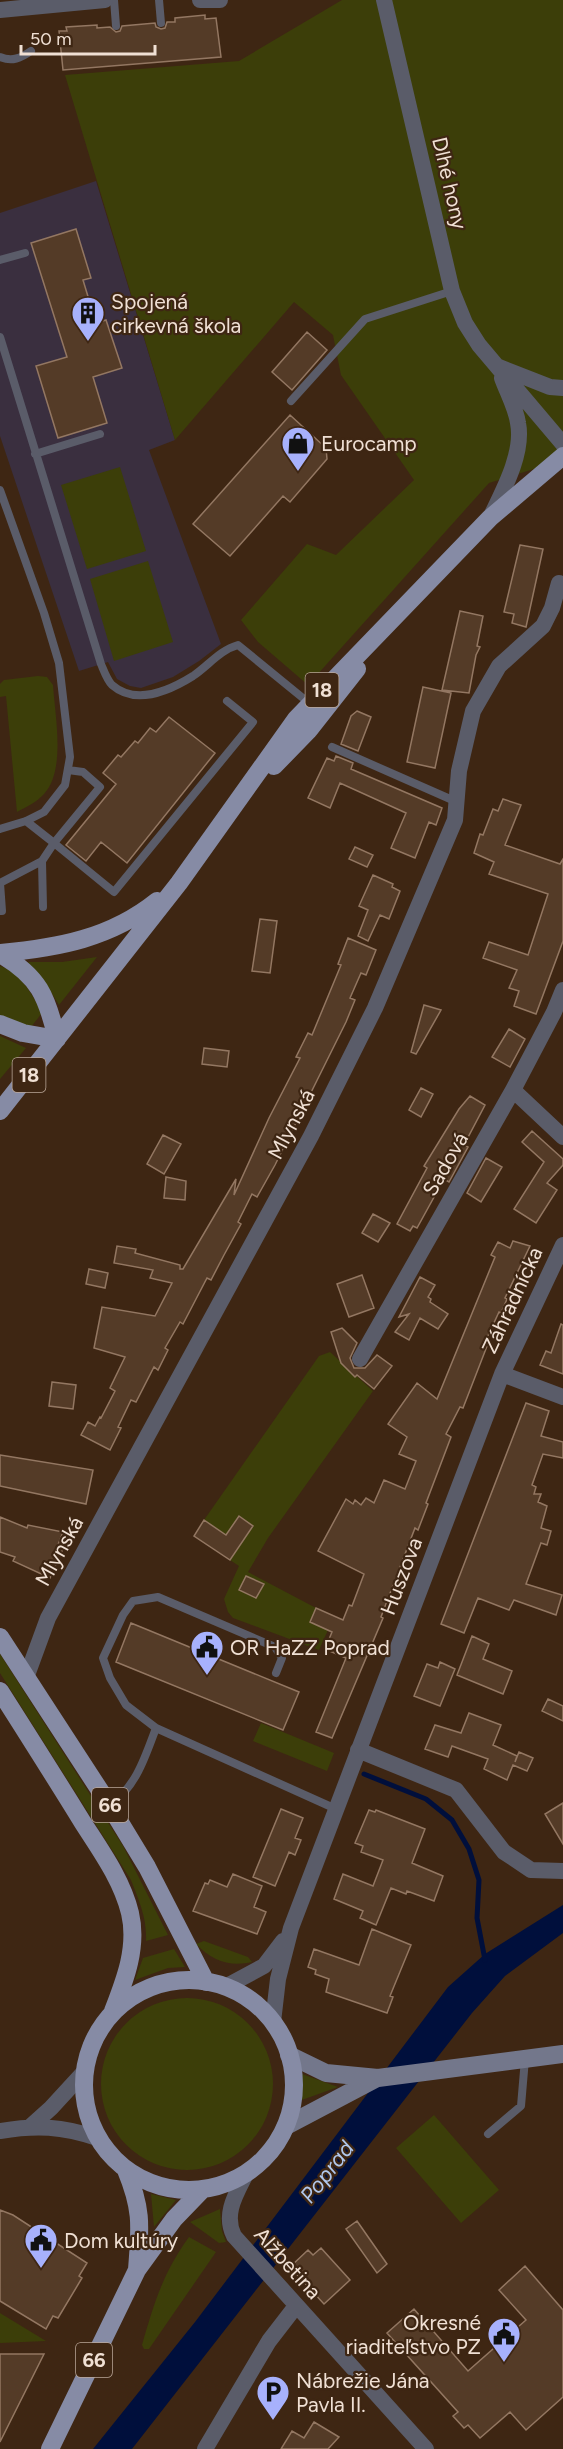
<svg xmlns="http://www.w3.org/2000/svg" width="563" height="2449" viewBox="0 0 563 2449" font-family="Figtree,sans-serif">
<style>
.education{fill:#3a2f3f}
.green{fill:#3c3e09}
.water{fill:#000f3c}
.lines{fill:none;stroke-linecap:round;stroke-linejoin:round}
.stream{stroke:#000f3c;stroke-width:5}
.building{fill:#543b27;stroke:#937762;stroke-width:1.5}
.lane{stroke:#5a5c69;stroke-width:8}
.street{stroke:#5a5c69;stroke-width:16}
.secondary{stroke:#73778b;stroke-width:18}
.primary{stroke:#868ba5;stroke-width:18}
.labels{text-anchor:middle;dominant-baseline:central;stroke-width:4.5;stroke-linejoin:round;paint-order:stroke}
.shield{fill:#3e2613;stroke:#bba89a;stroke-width:1.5}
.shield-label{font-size:20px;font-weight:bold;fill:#f0e0d4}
.street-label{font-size:21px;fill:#f0e0d4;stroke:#3e2613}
.poi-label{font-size:21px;fill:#f0e0d4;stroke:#3e2613;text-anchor:start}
.water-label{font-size:22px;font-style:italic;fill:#b1c8ed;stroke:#3e2613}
</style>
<rect width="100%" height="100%" fill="#3e2613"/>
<!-- education -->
<path class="education" d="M96,181L175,440L149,450L221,644L199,661L173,677L141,688L130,686L117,679L108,662L79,671L0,436V213Z"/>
<!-- green -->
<path class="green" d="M342,0H563V460L489,483L308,685L258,642L241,620L307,544L336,555L414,480L341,375L333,335L294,302L175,440L65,75L239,61Z
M120,467L146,551L87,569L61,485Z
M148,561L173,642L114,661L90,579Z
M38,676L47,677L53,685C55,716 66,770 44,794C37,802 26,807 17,812L6,696L0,697V684L4,680Z
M97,957L59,1005L46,984L28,962H62Z
M0,966C21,973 32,994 42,1013L31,1027L0,1017Z
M0,1036L26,1048L0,1079Z
M330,1352L373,1391L268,1538L248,1572L316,1608L310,1622L328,1630L319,1650L233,1618L228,1612L224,1599L239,1566L230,1560L253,1526L226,1535L204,1520L319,1356Z
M0,1654L123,1846L168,1935L146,1941C147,1918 139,1901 131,1880L0,1673Z
M261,1723L334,1753L327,1771L253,1741Z
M204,1941L248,1957L252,1962C230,1967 212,1961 196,1944Z
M174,1949L185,1967L168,1968L135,1980L143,1958Z
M101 2084a86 86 0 1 1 172 0a86 86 0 1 1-172 0Z
M302,2074L338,2087L299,2101Z
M434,2115L499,2190L461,2223L396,2148Z
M151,2194L176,2200L154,2227Z
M220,2209L222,2231L226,2242L219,2243L190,2222Z
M189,2237L216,2252L149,2349H144L142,2345C154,2303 163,2273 189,2237Z
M0,2313L46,2341L0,2343Z"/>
<!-- water -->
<path class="water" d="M563,1905V1933L505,1976L472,2013L132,2449H93L195,2322L448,1987L485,1954Z"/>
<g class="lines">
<!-- stream -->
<path class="stream" d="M364,1774L426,1799L452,1820L469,1849L479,1880L477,1918L485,1960"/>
</g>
<!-- building -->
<path class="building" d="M205,15V19L216,18L221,57L63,70L59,31H67L66,27L97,25V28L110,27L116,32L120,31L122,26L155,23L156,27L161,29L165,28L167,22H175V18Z
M76,229L91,278L83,280L96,323L106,320L122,368L93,377L107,423L58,438L36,366L67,357L31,243Z
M307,332L327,350L292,390L272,372Z
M290,415L326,448L327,459L290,502L283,496L230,556L193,524Z
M520,545L543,549L526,627L512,623L514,614L504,612Z
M460,611L483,616L477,646L480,647L476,655L469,693L442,690Z
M423,687L451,693L435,768L407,762Z
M357,711L371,717L358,751L341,744L351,716Z
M169,717L215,753L127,863L101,842L86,861L66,845L116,784L103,773L118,755L121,757L135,741L138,743L150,728L156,732Z
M336,756L353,763L351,769L442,808L436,825L429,822L415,858L391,848L406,813L340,783L330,808L308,798L327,758L334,761Z
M503,799L521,805L505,845L560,864L563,859V941L536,1014L514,1006L519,991L509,988L517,970L483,958L489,942L528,955L548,894L489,874L494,862L474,853L480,834L483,835L493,809L498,811Z
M355,847L373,855L367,867L349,859Z
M373,875L393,884L392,887L400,891L389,919L380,915L368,941L358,936L368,910L359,906Z
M260,919L277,921L270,973L252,971Z
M348,938L376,950L366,975L361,973L350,998L355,1000L346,1022L275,1165L257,1197L252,1194L238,1222L241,1224L224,1255L211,1280L207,1278L183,1324L180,1322L165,1348L168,1350L158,1370L154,1367L136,1402L131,1400L118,1427L121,1428L110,1450L81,1435L88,1422L95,1426L100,1417L101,1418L115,1391L110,1388L125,1357L94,1348L102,1307L155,1316L172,1283L150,1278L153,1270L114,1263L117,1246L136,1249L135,1253L180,1265V1269H183L236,1179L234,1195L269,1118L300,1058L296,1057L308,1033L312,1035L341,965L338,964Z
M424,1005L441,1010L416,1054L411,1052Z
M509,1029L525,1039L510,1067L492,1057Z
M204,1048L229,1051L227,1067L202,1064Z
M421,1088L433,1094L421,1117L409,1110Z
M470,1096L485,1105L464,1145L468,1147L449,1182L444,1179L417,1228L413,1226L410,1231L397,1224L427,1168L424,1166L459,1109Z
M532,1131L563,1159V1165L547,1183L557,1190L536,1223L514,1209L544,1162L522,1142Z
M163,1135L181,1144L164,1174L147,1164Z
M486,1158L502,1167L481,1202L467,1193Z
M166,1177L186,1181L185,1200L164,1198Z
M373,1214L390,1223L378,1242L362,1233Z
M513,1241L530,1246L505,1298L507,1299L501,1313L499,1312L486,1340L489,1341L463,1408L460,1407L446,1434L451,1437L426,1503L428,1504L418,1530L415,1528L381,1617L383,1618L332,1738L316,1732L346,1658L325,1649L332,1632L310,1622L316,1608L343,1620L349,1605L352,1606L364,1574L318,1551L346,1499L353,1504L355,1500L361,1505L366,1498L374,1503L384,1480L405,1489L416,1461L399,1454L407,1437L388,1424L417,1383L437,1399L495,1257L491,1255L498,1242L510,1248Z
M89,1269L108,1273L105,1288L86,1284Z
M362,1275L374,1308L349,1317L337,1284Z
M420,1277L435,1285L428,1297L431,1299L430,1302L448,1314L438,1329L420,1318L409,1340L395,1332L409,1314L399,1317Z
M561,1324L563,1325V1374L540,1365L546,1351L551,1353Z
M342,1328L357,1343L350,1358L354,1368H365L377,1355L392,1366L374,1389L357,1375L355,1377L341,1363L331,1332Z
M52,1382L76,1385L73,1409L49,1406Z
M526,1403L549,1411L541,1436L563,1442V1458L543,1454L532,1485L536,1487L534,1494H541L538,1502L547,1506L541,1528L551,1531L547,1545L541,1543L526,1584L562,1595L556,1615L514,1600L509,1610L478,1598L464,1633L441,1624Z
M0,1455L93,1470L86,1504L0,1486Z
M239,1516L253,1526L230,1560L194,1536L204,1520L226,1535Z
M0,1517L27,1528L28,1525L63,1532L58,1545L63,1549L50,1578L13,1561L15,1557L0,1552Z
M246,1576L264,1584L256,1598L239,1590Z
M131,1623L299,1692L283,1730L116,1662Z
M472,1636L489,1644L483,1659L512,1671L503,1694L457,1675Z
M440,1662L455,1669L440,1706L414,1696L427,1664L438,1668Z
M548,1699L563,1706V1721L542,1711Z
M469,1713L501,1725L493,1745L517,1756L515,1762L519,1752L533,1758L527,1771L513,1765L507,1780L484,1769L488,1759L452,1746L448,1757L425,1749L435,1725L461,1733Z
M563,1803V1844L545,1814Z
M281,1809L303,1818L295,1838L301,1840L295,1855L289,1852L275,1886L253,1877Z
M369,1810L375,1812L376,1810L425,1829L412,1863L443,1876L434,1901L407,1891L406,1894L391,1888L376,1925L360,1918L363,1911L334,1899L343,1874L373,1886L383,1860L361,1852L363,1846L355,1843Z
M233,1874L262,1886L254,1907L266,1912L257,1934L193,1911L205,1883L208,1884L210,1880L227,1887Z
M372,1929L411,1945L390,1996L393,1997L387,2013L326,1992L329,1979L315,1974L316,1970L308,1967L314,1949L359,1965Z
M0,2210L13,2215L87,2263L79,2276L82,2278L58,2318L53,2316L46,2329L0,2301Z
M357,2221L387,2264L377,2273L346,2229Z
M321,2248L350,2280L324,2304L290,2267L308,2250L313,2255Z
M525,2266L563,2310V2397L526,2430L510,2412L480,2438L468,2425L464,2428L453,2416L458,2412L387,2333L414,2309L468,2371L526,2320L499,2290Z
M0,2354H44L0,2442Z
M314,2422L339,2437L328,2449H281L292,2431L304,2438Z"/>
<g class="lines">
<!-- lane -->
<path class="lane" d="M114,0L116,26
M159,0L161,23
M0,57C12,62 21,58 31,51
M0,260L25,253
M0,337L101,664C104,671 107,680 112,685C136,706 169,691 193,676C208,666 220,650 238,645L309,703
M291,401L365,319L452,291
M35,454L100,434
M0,490L44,613L59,663L70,757L65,785L44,812L26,821L0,829
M332,747L457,802
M26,821L54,843L100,787L83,772L68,770
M43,907L42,861L54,843L114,892L253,722L227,701
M0,911H2L0,883L42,861
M276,1673L282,1658L275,1647L158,1597L133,1601L123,1615L103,1658L110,1678L126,1705L156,1728L336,1809
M110,1806C137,1784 144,1760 156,1728
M488,2134L521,2106L525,2059"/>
<!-- street -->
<path class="street" d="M200,0H220
M384,0L452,291L465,323L479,345L563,444
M0,10L105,0
M499,367L550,387L563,388
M490,518C503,491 524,453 518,423C516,408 507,392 502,378
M513,1090L563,1137
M360,1359L513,1090L554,1012L563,990
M502,1374L563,1397
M26,1678L48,1618L311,1136L375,1008L455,820L459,771L473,711L499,666L543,626L552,608L559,583
M358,1750L456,1790L504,1852L531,1870L563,1871
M225,1987L264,1966L283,1941
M273,2022L278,1979L291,1928L502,1374L563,1245
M31,2126L51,2108L85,2071
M0,2131C36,2125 62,2126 97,2138
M246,2174C236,2194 223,2214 234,2236L426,2449
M205,2449L269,2341L296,2306"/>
<!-- secondary -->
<path class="secondary" d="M289,2055L326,2073L378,2078L563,2054
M286,2126L377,2078"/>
<!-- primary -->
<path class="primary" d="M274,766L309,730L357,669
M0,953C58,948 111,938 157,901
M0,954C39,976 47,997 57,1039
M0,1024L23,1033L57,1039
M0,1111L179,883L296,719L490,518L563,456
M0,1637L110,1806L147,1867L206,1982
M0,1691C28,1735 56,1779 83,1823C101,1851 122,1880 130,1913C138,1947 125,1980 113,2011
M84 2085a105 105 0 1 1 210 0a105 105 0 1 1-210 0Z
M126,2170C143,2211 140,2228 137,2270
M50,2449L137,2270L174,2219L202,2190"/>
</g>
<!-- icons -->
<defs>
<symbol id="building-pin" viewBox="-11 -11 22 30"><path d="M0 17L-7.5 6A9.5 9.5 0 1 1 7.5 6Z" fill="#a7b1fc" stroke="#3e2613"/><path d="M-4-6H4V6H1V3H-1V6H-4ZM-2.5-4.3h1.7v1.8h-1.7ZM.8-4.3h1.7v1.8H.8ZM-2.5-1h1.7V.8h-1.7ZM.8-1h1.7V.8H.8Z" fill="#111"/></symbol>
<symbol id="shop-pin" viewBox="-11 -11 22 30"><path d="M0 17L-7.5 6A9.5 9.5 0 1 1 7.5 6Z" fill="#a7b1fc" stroke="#3e2613"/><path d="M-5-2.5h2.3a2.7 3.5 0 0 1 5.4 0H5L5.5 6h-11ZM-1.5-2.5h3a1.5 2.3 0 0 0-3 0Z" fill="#111"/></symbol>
<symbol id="civic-pin" viewBox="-11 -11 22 30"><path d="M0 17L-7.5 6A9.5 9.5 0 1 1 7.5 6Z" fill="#a7b1fc" stroke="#3e2613"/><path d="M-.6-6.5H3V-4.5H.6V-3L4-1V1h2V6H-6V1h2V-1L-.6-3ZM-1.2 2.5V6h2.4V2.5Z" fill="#111"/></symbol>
<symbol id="parking-pin" viewBox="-11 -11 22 30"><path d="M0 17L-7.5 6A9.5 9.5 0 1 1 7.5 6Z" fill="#a7b1fc" stroke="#3e2613"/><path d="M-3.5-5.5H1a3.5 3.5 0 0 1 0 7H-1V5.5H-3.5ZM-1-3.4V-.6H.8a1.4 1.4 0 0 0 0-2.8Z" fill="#111"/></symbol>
</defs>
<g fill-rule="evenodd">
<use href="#building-pin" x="69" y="294" width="38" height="52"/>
<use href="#shop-pin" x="279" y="424" width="38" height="52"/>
<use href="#civic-pin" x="188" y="1628" width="38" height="52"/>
<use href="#civic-pin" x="22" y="2221" width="38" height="52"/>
<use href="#civic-pin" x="485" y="2315" width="38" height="52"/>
<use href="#parking-pin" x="254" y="2373" width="38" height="52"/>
</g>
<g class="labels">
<!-- shield labels -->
<g class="shield">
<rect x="305.5" y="673" width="33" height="34" rx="4.5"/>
<rect x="12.5" y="1058" width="33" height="34" rx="4.5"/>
<rect x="92" y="1788" width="36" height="34" rx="4.5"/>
<rect x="76" y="2343" width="36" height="34" rx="4.5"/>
</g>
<g class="shield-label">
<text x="322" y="690">18</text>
<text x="29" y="1075">18</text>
<text x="110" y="1805">66</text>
<text x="94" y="2360">66</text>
</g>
<!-- street labels -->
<g class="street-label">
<text transform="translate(450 183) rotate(77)">Dlhé hony</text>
<text transform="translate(291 1124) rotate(-62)">Mlynská</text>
<text transform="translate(445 1164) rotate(-60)">Sadová</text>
<text transform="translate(512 1300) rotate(-65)">Záhradnícka</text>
<text transform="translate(59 1551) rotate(-61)">Mlynská</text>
<text transform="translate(401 1576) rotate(-69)">Huszova</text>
<text transform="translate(288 2263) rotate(48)">Alžbetina</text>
</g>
<!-- poi labels -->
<g class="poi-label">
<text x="111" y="301">Spojená<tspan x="111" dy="24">cirkevná škola</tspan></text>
<text x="321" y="443">Eurocamp</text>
<text x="230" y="1647">OR HaZZ Poprad</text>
<text x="64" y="2240">Dom kultúry</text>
<text x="481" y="2322" text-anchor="end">Okresné<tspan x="481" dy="24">riaditeľstvo PZ</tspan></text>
<text x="296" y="2380">Nábrežie Jána<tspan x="296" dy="24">Pavla II.</tspan></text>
</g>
<!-- water labels -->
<g class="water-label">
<text transform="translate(327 2172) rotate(-52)">Poprad</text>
</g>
</g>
<!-- scale -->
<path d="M21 45v9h134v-9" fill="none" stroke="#f0e0d4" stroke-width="3"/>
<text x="30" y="45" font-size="18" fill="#f0e0d4" stroke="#3e2613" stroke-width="4.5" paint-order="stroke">50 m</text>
</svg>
